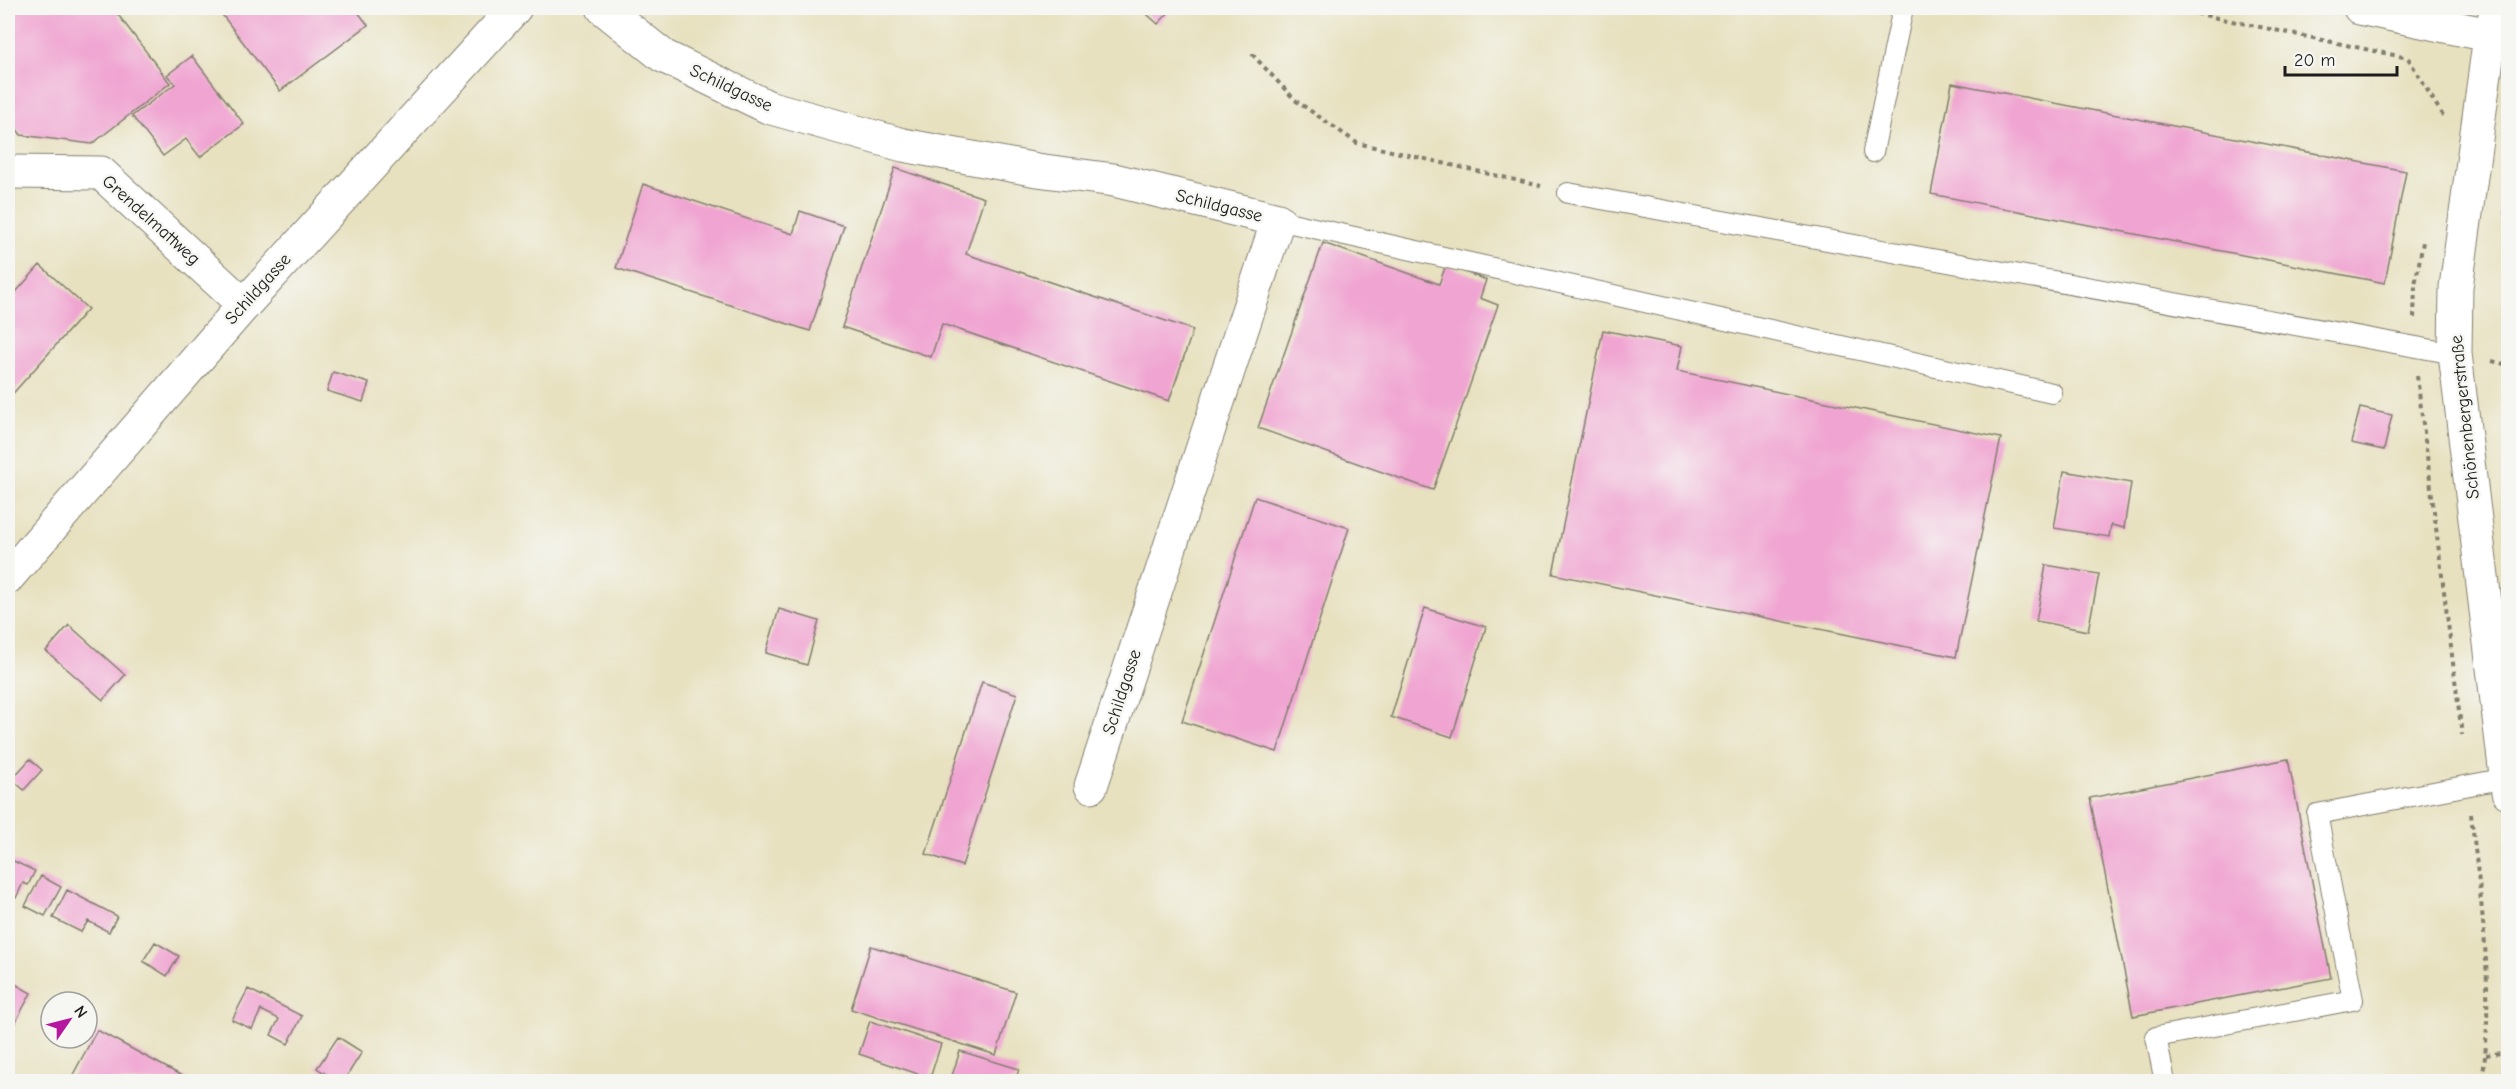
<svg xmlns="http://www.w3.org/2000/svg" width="2516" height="1089" viewBox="0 0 2516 1089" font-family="'Comic Neue',sans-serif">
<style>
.building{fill:#f0a4d1}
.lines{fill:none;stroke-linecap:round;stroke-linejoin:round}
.lane-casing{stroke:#827e6e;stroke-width:22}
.street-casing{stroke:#827e6e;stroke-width:35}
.secondary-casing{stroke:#827e6e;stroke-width:35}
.path{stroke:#827e6e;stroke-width:4;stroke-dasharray:4.5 4.5;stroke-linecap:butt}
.lane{stroke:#fff;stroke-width:20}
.street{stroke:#fff;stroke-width:33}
.secondary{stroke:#fff;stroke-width:33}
.labels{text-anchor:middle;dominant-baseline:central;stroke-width:5;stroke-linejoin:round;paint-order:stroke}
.street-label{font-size:18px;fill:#1c1c1c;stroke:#f6f6f2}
</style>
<rect width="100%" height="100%" fill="#f6f6f2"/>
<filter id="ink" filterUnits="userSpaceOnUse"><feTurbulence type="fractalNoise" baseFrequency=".0167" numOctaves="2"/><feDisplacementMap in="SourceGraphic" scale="12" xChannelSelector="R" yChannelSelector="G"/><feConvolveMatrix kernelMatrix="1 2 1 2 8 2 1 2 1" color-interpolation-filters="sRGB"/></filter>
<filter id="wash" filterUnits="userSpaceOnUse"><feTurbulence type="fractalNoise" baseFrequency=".008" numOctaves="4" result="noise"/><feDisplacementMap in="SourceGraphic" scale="24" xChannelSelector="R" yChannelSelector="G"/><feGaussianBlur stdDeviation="1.35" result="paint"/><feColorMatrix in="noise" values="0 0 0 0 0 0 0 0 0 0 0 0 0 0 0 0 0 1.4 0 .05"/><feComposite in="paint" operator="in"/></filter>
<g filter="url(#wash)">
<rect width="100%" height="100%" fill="#e7e1bf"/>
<g id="blocks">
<!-- building -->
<path class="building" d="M8,8H113L170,83L92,144L21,135L8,117Z
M217,8H355L368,25L280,91Z
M1140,8H1173L1158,24Z
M192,56L244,124L200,157L186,139L163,156L132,116L175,84L167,75Z
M1952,83L2406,171L2385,283L1931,194Z
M895,168L984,198L966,254L1193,330L1169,401L942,324L931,357L842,327Z
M643,184L793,234L800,211L844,226L810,331L616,268Z
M1323,243L1439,284L1446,265L1486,280L1480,298L1498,305L1433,490L1258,428Z
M40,265L88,309L8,399V301Z
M1603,330L1682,346L1677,371L2001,438L1956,657L1553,574Z
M333,372L369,383L363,402L327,391Z
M2360,408L2392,415L2384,450L2351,443Z
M2064,471L2131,483L2124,528L2111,525L2109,537L2054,528Z
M1255,497L1349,528L1277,752L1182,721Z
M2046,565L2099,574L2088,631L2036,621Z
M1425,608L1486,627L1452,737L1391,717Z
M779,609L819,621L807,665L766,653Z
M69,625L125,675L103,700L46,651Z
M982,682L1017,694L962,866L926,854Z
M30,759L42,770L24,790L12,779Z
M2288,759L2331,978L2133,1016L2090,798Z
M9,859L35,871L28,885L23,883L16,898L8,893Z
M41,876L61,887L45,916L25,906Z
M67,890L117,916L109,932L88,921L81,932L53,918Z
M155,942L179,956L167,976L143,961Z
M871,946L1016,992L996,1055L851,1009Z
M8,980L31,993L8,1036Z
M248,989L302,1016L288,1044L271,1035L279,1019L261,1010L252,1029L232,1020Z
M870,1021L941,1044L930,1078L859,1054Z
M97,1030L182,1076L192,1082H69Z
M338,1037L362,1052L343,1082H338L317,1068Z
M960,1051L1019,1069L1015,1082H950Z"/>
</g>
</g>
<g filter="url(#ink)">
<use href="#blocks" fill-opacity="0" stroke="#827e6e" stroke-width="1.5"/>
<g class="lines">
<defs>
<path id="lane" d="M1873,152L1903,8
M1568,193L2455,354
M1278,220L2052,393
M2165,1082L2156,1037L2353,1000L2317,814L2507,778"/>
<path id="street" d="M603,8L663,56L768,107L903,145L1037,170L1114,180L1278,220L1091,786
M2360,8L2508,39
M2497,8L2490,36L2456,287L2455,354L2508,792
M8,172L101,173L244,305"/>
<path id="secondary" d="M8,577L244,305L515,8"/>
</defs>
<!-- lane casing -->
<use href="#lane" class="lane-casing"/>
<!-- street casing -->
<use href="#street" class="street-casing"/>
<!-- secondary casing -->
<use href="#secondary" class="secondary-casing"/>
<!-- path -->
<path class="path" d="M2170,8L2408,58
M1252,54L1295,100L1357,143L1541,186
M2408,58L2443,116
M2505,215L2508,195
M2414,318L2415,285L2423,242
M2492,361L2508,365
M2417,376L2462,735
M2471,814C2481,903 2495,992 2482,1082
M2486,1055L2508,1052"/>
<!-- lane -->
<use href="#lane" class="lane"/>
<!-- street -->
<use href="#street" class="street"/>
<!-- secondary -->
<use href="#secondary" class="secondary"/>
</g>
</g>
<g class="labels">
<!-- street labels -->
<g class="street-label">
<text transform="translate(731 88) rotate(25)">Schildgasse</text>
<text transform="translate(1219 206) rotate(14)">Schildgasse</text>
<text transform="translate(151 220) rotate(42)">Grendelmattweg</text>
<text transform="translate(258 289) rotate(-48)">Schildgasse</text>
<text transform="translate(2465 417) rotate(-96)">Schönenbergerstraße</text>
<text transform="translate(1122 692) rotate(-72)">Schildgasse</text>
</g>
</g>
<!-- margin -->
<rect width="2516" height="1089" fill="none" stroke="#f6f6f2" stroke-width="30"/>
<!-- north arrow -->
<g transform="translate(69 1020) rotate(55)"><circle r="28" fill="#f6f6f2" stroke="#9f9f9c" stroke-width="1.5"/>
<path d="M0-4.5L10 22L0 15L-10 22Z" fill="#b5179e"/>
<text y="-9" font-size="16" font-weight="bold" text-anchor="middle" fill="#1c1c1c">N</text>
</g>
<!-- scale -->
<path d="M2285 66v9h112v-9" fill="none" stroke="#1c1c1c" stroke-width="3"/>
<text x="2294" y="66" font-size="18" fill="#1c1c1c" stroke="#f6f6f2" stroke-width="4.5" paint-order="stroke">20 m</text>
</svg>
